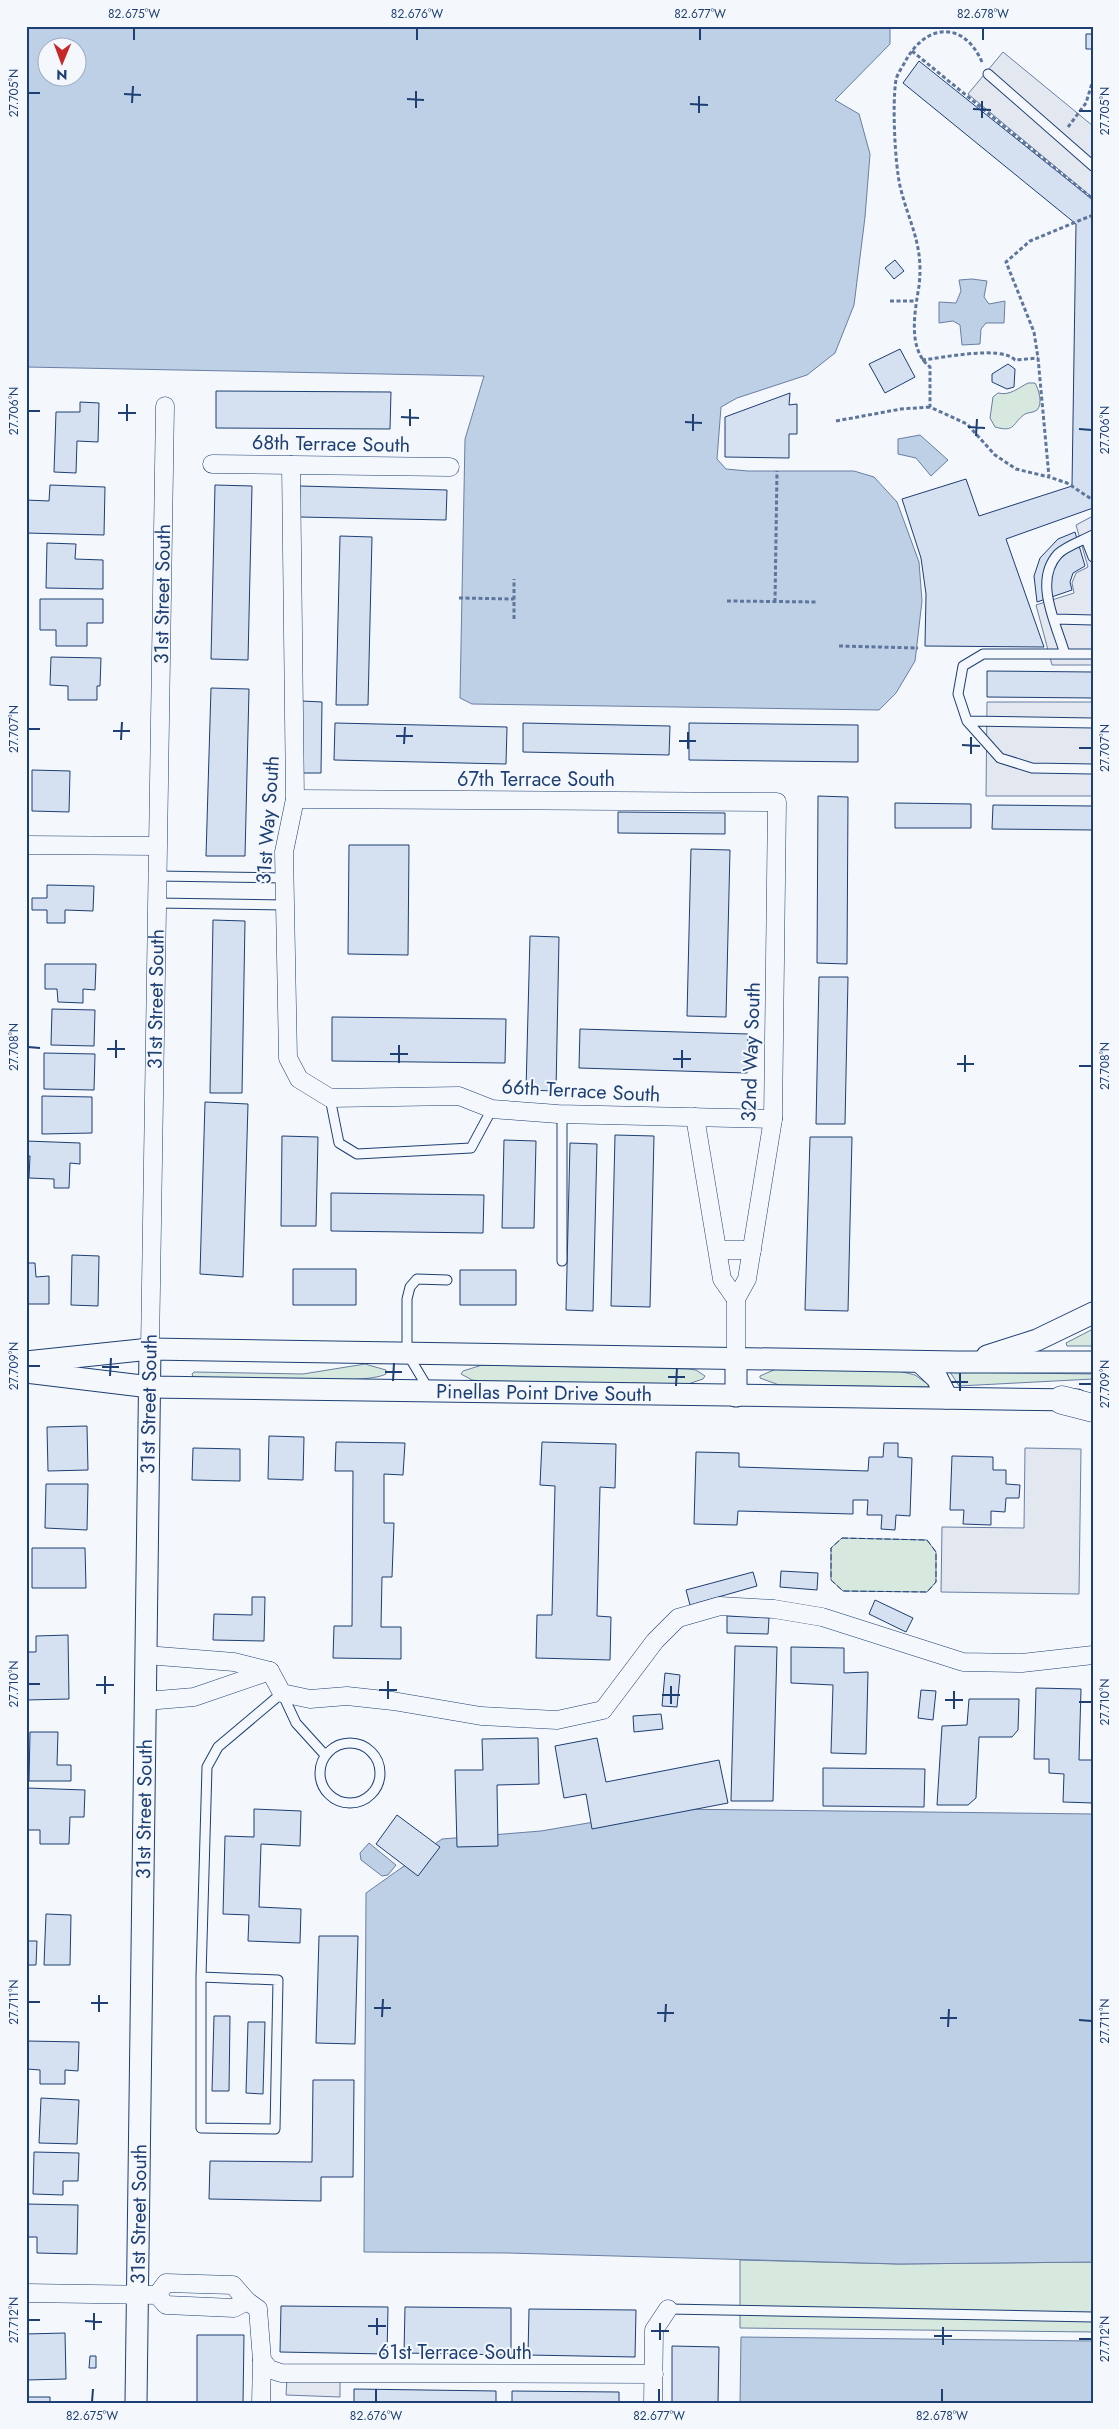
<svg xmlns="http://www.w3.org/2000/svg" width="1119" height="2429" viewBox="0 0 1119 2429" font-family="Jost,sans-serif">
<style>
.green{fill:#d7e8df;stroke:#687fa3}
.parking{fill:#e3e8f0;stroke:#687fa3}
.water{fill:#bed0e5;stroke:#687fa3;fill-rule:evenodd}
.building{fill:#d5e0f0;stroke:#1d3f73}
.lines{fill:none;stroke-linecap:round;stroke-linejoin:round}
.service-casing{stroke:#1d3f73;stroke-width:11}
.minor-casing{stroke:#1d3f73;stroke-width:19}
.tertiary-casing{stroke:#1d3f73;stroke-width:23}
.motorway-casing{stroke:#1d3f73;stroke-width:29}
.path{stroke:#5e769c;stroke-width:3;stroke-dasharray:4 2.5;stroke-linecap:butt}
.service{stroke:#f4f7fb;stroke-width:9}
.minor{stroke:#f4f7fb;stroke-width:18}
.tertiary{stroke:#f4f7fb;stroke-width:21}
.motorway{stroke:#f4f7fb;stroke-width:28}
.fence{stroke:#1d3f73;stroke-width:1;stroke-dasharray:6 2.5;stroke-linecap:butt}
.ticks{fill:none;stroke:#1d3f73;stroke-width:2}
.labels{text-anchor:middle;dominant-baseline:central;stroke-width:4;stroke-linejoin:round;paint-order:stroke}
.street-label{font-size:20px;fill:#1d3f73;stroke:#f4f7fb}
.neatline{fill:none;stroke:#1d3f73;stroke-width:2}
.ticks-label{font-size:12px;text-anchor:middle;fill:#1d3f73}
</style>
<rect width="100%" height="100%" fill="#f4f7fb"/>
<!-- green -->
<path class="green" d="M1028,383H1035C1039,390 1043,404 1037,410C1033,413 1029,412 1025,414C1012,423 1016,433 995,427L990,418L993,397L998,393C1010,396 1018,388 1028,383Z
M1093,1329V1346H1067L1066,1343Z
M365,1364L386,1370V1374C364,1386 227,1378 193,1377L192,1374L194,1372L303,1374Z
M482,1365L688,1369L696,1370L705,1376L703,1379L688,1384L483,1381L472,1380L461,1374L463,1371Z
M776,1369L899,1371L915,1375L929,1385L928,1387L779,1385L760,1378V1376Z
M950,1372L1093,1374V1379L959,1386Z
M842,1538L927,1540L936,1552V1582L927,1592L843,1591L831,1580V1548Z
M740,2260L899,2264L1093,2262V2332L740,2328Z"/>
<!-- parking -->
<path class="parking" d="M1003,52L1093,126V198L968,94Z
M1093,516V665H1052L1036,605L1074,593L1072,583L1076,573L1088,567L1076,525Z
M987,702H1093V796H986Z
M1025,1448L1081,1449L1079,1594L941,1592L942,1527L1024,1528Z
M287,2379L340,2381V2397L286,2395Z"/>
<!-- water -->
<path class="water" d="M26,26H890V44L835,100L859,114L870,154L865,217L854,305L835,353L807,375L737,398L721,407L717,459L726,469L748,471H854L874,477L897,502L919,562L922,601L915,661L896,693L879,710L472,704L460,698L465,439L484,376L26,367ZM48,48H78V78H48Z
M972,279L987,281L984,297L989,304L1005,301L1004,323H986L981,329L980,344L962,345L960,325L953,321L939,323V302L956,303L961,291L959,280Z
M920,435L948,460L931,476L916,458L898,454V439Z
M671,1809L1093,1814V2262L899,2264L508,2253L364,2252L366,1893L442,1839L541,1831Z
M369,1843L396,1865L388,1875L382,1876L361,1860L360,1853Z
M741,2337L1093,2341V2403H740Z"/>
<!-- building -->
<path class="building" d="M1086,34H1093V49H1086Z
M919,61L1093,200V508L1006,539L1044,647L925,646L926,594L921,558L902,499L966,479L979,516L1072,486L1076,224L903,83Z
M895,260L904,271L894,279L885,268Z
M900,349L915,377L885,393L869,364Z
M1008,364L1015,369L1014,387L1007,389L992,382V374Z
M216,391L391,392L390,429L216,428Z
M790,393L789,405L797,404V434H789V458L725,457V417Z
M80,402L99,403L98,442L77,441L76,473L54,472L56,412H80Z
M50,485L105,487L104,535L26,533V500L49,501Z
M215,485L252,486L248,660L211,659Z
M300,486L447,490L446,520L300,517Z
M1075,532L1085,566L1073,573L1070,582L1072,590L1037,602L1034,576L1040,558L1058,539Z
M340,536L372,537L368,705H336Z
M47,543L76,544L75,559L103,560V589L46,588Z
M40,599H103V623H87V646H56V630H40Z
M51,657L101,658L100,686H97V700H68V686L50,685Z
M987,671L1093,672V698L987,697Z
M211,688L249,689L245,856H206Z
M302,701L322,702L321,773H300Z
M335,723L507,727L506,764L334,760Z
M523,723L670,726L669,755L523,752Z
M689,723L858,725V762L689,760Z
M32,770L70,771L69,812L32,811Z
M818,796L848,797L847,964L817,963Z
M895,803L971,804V828H895Z
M993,805L1093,806V830L992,829Z
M618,812L725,813V834L618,833Z
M349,845H409L408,955L348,954Z
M691,849L730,850L726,1017L687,1016Z
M47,885L94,886L93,911L65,910V923H47V910H32V898H47Z
M213,920L245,921L242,1093H210Z
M530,936L559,937L556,1091L526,1090Z
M45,964H96L95,990L83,989V1003L58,1002L57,989H45Z
M819,977H848L845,1124H816Z
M52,1009L95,1010L94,1046L51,1045Z
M332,1017L506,1019L505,1063L332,1061Z
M580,1029L748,1034L747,1073L579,1068Z
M44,1053L95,1054L94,1090L44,1089Z
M42,1096L92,1097V1133L42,1134Z
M205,1102L248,1104L243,1277L200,1274Z
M615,1135L654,1136L650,1307L611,1306Z
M282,1136L318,1137L316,1226H281Z
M810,1137H852L848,1311L805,1310Z
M504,1140L536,1141L534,1228H502Z
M26,1141L80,1143V1164L70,1163L69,1188H54V1179L29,1178L30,1156H26Z
M570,1143L597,1144L593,1311L566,1310Z
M331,1193L484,1195L483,1233L331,1231Z
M72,1255L99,1256L98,1306L71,1305Z
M26,1263H35L36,1277L49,1276V1304H26Z
M293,1269H356V1305H293Z
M460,1270H516V1305H460Z
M87,1426L88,1470L48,1471L47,1427Z
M269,1436L304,1437L303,1480L268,1479Z
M336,1442L405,1443L403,1475L384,1474V1523H394L392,1577H382L381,1627H401V1659L333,1658L334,1626H352L353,1471H335Z
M542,1442L616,1444L615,1488L600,1487L597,1616L611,1617L610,1660L536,1658L537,1615H552L555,1486L540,1485Z
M884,1443H898V1457L912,1458L910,1516L896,1515L895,1530L881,1529L882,1515H867L868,1500H853V1514L738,1511L737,1525L694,1524L696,1452L739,1453V1467L868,1471L869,1457H883Z
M193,1448L240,1449V1481L192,1480Z
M952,1456L993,1457V1470H1006V1484L1020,1485L1019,1498H1006L1005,1512L991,1511V1525L963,1524L964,1510H950Z
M46,1484H88L87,1530L45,1528Z
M32,1548H85L86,1588H32Z
M781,1571L818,1573L817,1590L780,1587Z
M753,1572L757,1586L690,1605L686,1590Z
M252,1597H265L264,1641L213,1640L214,1614L252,1615Z
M875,1600L913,1618L906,1632L869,1614Z
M727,1616L769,1618L768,1634L727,1633Z
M68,1635L69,1699L26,1700V1652H36V1636Z
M735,1646L777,1647L773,1801H731Z
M791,1647L844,1648V1673L868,1672L866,1754L831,1753L833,1685L791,1683Z
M665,1673L680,1675L677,1707L662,1706Z
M1036,1688L1081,1689L1079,1760H1093V1803L1063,1802L1064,1774L1049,1773V1759H1034Z
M921,1690L936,1691L933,1720L918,1718Z
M969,1699H1019L1018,1730L1012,1737H979L976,1798L968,1805H937L942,1726L967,1725Z
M661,1714L663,1729L634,1732L633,1716Z
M30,1732H58L57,1765H71V1781H29Z
M538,1738L539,1784L497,1785L498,1846L457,1847L455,1770H483L482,1739Z
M597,1738L606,1782L719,1760L728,1803L592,1829L586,1794L564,1798L555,1746Z
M823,1768L925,1769L924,1807L823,1806Z
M27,1788L85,1790L84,1817H70L69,1844H40V1830H26Z
M254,1809L301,1811L300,1846L261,1844L259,1907L301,1909L300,1943L248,1941L249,1915L223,1914L225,1836L254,1837Z
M397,1815L440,1847L418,1876L376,1844Z
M46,1914L71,1915L70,1965H44Z
M319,1936H358L355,2044L316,2043Z
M26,1941H37L36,1965H26Z
M214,2016H230L229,2091H212Z
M248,2022H265L263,2094L246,2093Z
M28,2041L79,2042L78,2071L65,2070V2084H40V2070L27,2069Z
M313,2080H354L353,2177H321V2201L209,2199L210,2161L312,2162Z
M41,2098L79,2100L77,2144L39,2143Z
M34,2152L79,2153L78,2181H63V2195L33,2194Z
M26,2204L78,2205L77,2254L37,2253V2237H26Z
M281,2306L388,2307L387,2354L280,2352Z
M405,2307L511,2308V2355L404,2353Z
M529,2309L636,2310L635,2357L528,2355Z
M65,2333L66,2379L26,2380V2334Z
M197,2335H244L243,2403H197Z
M672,2346L719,2347L718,2403H672Z
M90,2356H96V2368H89Z
M354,2389L496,2391V2403H354Z
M512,2391L619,2392V2403H512Z
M26,2397H50V2403H26Z"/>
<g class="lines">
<defs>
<path id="service" d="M988,74L1093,166
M1086,539L1093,557
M1055,619L1093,620
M1065,654C1056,623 1033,581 1058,554C1066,546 1082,541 1093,535
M1093,654H983L963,666L958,694L967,721L1000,758L1032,768L1093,769
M967,721L1093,723
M157,876L285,878
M156,903L285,905
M330,1098L339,1143L357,1154L471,1148L492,1109
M562,1261V1114
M429,1390L407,1353V1299L410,1287L417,1279L447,1280
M320 1773a30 30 0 1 1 60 0a30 30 0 1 1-60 0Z
M201,1977V2128L275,2129L278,1980L201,1977L207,1767L218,1747L282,1693L296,1723L325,1755
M668,2309L1093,2317"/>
<g id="minor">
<path d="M212,464L450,467"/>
<path d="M291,465L295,799L284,852L288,1058L299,1079L330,1098L459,1096L492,1109L558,1114L773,1119"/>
<path d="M295,799L777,802L773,1119L747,1279L736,1299V1358"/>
<path d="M26,845L157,846"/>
<path d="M695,1117L722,1279L736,1299"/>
<path d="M718,1250H752"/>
<path id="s1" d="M150,1349L165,406"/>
<path d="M146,1655L234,1662L270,1671L282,1693L310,1699L347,1696L393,1701L481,1716L557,1720L603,1710L655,1641L678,1618L720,1606L774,1609L822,1617L963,1662L1022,1663L1093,1655"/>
<path d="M146,1701L194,1697L270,1671"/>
<path d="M26,2293L157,2295L166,2305L234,2308L247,2301L233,2285L166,2283L157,2295"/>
<path d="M247,2301L258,2309L262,2360L269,2369L281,2373L654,2374"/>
<path d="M261,2403L262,2360"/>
<path d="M653,2403L654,2330L668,2309"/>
</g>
<g id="tertiary">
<path d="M987,1356L1037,1340L1093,1313"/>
<path d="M26,1362L150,1349L957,1362H1093"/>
<path d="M920,1362L937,1378L947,1398"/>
<path id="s2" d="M26,1372L150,1387L1077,1400"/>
<path d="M736,1396V1358"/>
<path id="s3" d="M136,2403L150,1349"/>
</g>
<path id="motorway" d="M1062,1400L1093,1408"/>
</defs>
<!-- service casing -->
<use href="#service" class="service-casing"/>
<!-- minor casing -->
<use href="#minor" class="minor-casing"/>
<!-- tertiary casing -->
<use href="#tertiary" class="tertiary-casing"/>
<!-- motorway casing -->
<use href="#motorway" class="motorway-casing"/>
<!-- path -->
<path class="path" d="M912,51L1093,199
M982,62C964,21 927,23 906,60C903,66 897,74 896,80C892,103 895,164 900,186C909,224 924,244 919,286C915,311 907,349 930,367V407L967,424L995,455L1016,469L1049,477
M1068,127L1086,103L1093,80
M1093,215L1030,241L1006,262L1034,332L1038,358L1049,477L1067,483L1093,500
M890,301H916
M922,360C942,358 1001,345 1015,360L1038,358
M836,421L901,409L930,407
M459,598L514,599
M727,601L818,602
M775,602L777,471
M514,619V579
M839,646L918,648"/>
<!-- service -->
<use href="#service" class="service"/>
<!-- minor -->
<use href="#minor" class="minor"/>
<!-- tertiary -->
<use href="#tertiary" class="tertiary"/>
<!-- motorway -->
<use href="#motorway" class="motorway"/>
<!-- fence -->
<path class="fence" d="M842,1538L927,1540L936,1552V1582L927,1592L843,1591L831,1580V1548Z"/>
</g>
<!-- ticks -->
<path class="ticks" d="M134,40V28M417,40V28M700,40V28M983,40V28M28,93H40M124,94L141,95M407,99L424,100M132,103L133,86M690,104L708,105M416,108V91M973,109L991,110M1079,111H1092M699,113V96M982,118V101M28,411H40M118,413H136M401,417L419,418M127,421V404M685,422L702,423M410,426V409M968,427L985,428M1079,429L1092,430M693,431V414M976,436L977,419M28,729H40M113,731H130M396,736H413M121,740L122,722M679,741H696M404,744L405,727M962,745L980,746M1079,748H1092M688,749V732M971,754V737M28,1047L40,1048M107,1049H125M390,1054H408M116,1058V1040M673,1059H691M399,1063V1045M957,1064H974M1079,1066H1092M682,1068V1050M965,1072V1055M28,1366H40M102,1367H119M385,1372H402M110,1376L111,1358M668,1377H685M393,1381L394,1363M951,1382H968M1079,1384H1092M676,1386L677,1368M960,1391V1373M28,1684H40M96,1685H114M379,1690H397M105,1694V1676M662,1695H680M388,1699V1681M945,1700H963M1079,1702H1092M671,1704V1686M954,1709V1691M28,2002H40M91,2003H108M374,2008H391M99,2012V1995M657,2013H674M382,2017L383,1999M940,2018H957M1079,2020L1092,2021M665,2022L666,2004M948,2027L949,2009M28,2320H40M85,2321L102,2322M368,2326H386M94,2330V2313M651,2331H669M377,2335V2318M934,2336H952M1079,2339H1092M660,2340V2323M943,2345V2327M92,2402L93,2389M376,2402V2389M659,2402V2389M942,2402V2389"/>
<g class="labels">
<!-- street labels -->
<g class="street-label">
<text transform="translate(331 444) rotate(1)">68th Terrace South</text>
<text stroke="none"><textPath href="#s1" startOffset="755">31st Street South</textPath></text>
<text x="536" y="779">67th Terrace South</text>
<text transform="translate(268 820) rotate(-86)">31st Way South</text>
<text stroke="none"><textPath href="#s1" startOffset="350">31st Street South</textPath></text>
<text transform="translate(751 1052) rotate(-88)">32nd Way South</text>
<text transform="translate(581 1091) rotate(3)">66th Terrace South</text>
<text stroke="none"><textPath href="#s2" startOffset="519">Pinellas Point Drive South</textPath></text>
<text transform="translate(149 1404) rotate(-89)">31st Street South</text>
<text stroke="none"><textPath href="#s3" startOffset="594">31st Street South</textPath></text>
<text stroke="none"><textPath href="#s3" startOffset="189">31st Street South</textPath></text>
<text x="455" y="2352">61st Terrace South</text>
</g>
</g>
<!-- border -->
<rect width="1119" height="2429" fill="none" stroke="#f4f7fb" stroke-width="55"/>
<!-- north arrow -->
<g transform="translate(62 62) rotate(181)"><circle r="24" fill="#f4f7fb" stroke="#9eadc5"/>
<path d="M0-4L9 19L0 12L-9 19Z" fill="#c62828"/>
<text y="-8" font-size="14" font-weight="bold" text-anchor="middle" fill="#1d3f73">N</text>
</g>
<rect x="28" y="28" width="1064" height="2374" class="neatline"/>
<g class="ticks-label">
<text x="134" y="18">82.675°W</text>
<text x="417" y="18">82.676°W</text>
<text x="700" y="18">82.677°W</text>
<text x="983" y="18">82.678°W</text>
<text transform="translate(14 93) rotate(-90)" y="4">27.705°N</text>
<text transform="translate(1105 111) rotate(-90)" y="4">27.705°N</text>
<text transform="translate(14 411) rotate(-90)" y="4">27.706°N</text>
<text transform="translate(1105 430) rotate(-90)" y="4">27.706°N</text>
<text transform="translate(14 729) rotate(-90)" y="4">27.707°N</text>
<text transform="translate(1105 748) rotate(-90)" y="4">27.707°N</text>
<text transform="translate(14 1047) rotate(-90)" y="4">27.708°N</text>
<text transform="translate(1105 1066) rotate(-90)" y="4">27.708°N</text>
<text transform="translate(14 1366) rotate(-90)" y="4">27.709°N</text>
<text transform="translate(1105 1384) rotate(-90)" y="4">27.709°N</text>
<text transform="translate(14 1684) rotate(-90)" y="4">27.710°N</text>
<text transform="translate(1105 1702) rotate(-90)" y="4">27.710°N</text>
<text transform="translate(14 2002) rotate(-90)" y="4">27.711°N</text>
<text transform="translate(1105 2021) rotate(-90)" y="4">27.711°N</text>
<text transform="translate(14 2320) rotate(-90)" y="4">27.712°N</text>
<text transform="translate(1105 2339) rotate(-90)" y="4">27.712°N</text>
<text x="92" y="2420">82.675°W</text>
<text x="376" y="2420">82.676°W</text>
<text x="659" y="2420">82.677°W</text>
<text x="942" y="2420">82.678°W</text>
</g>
</svg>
